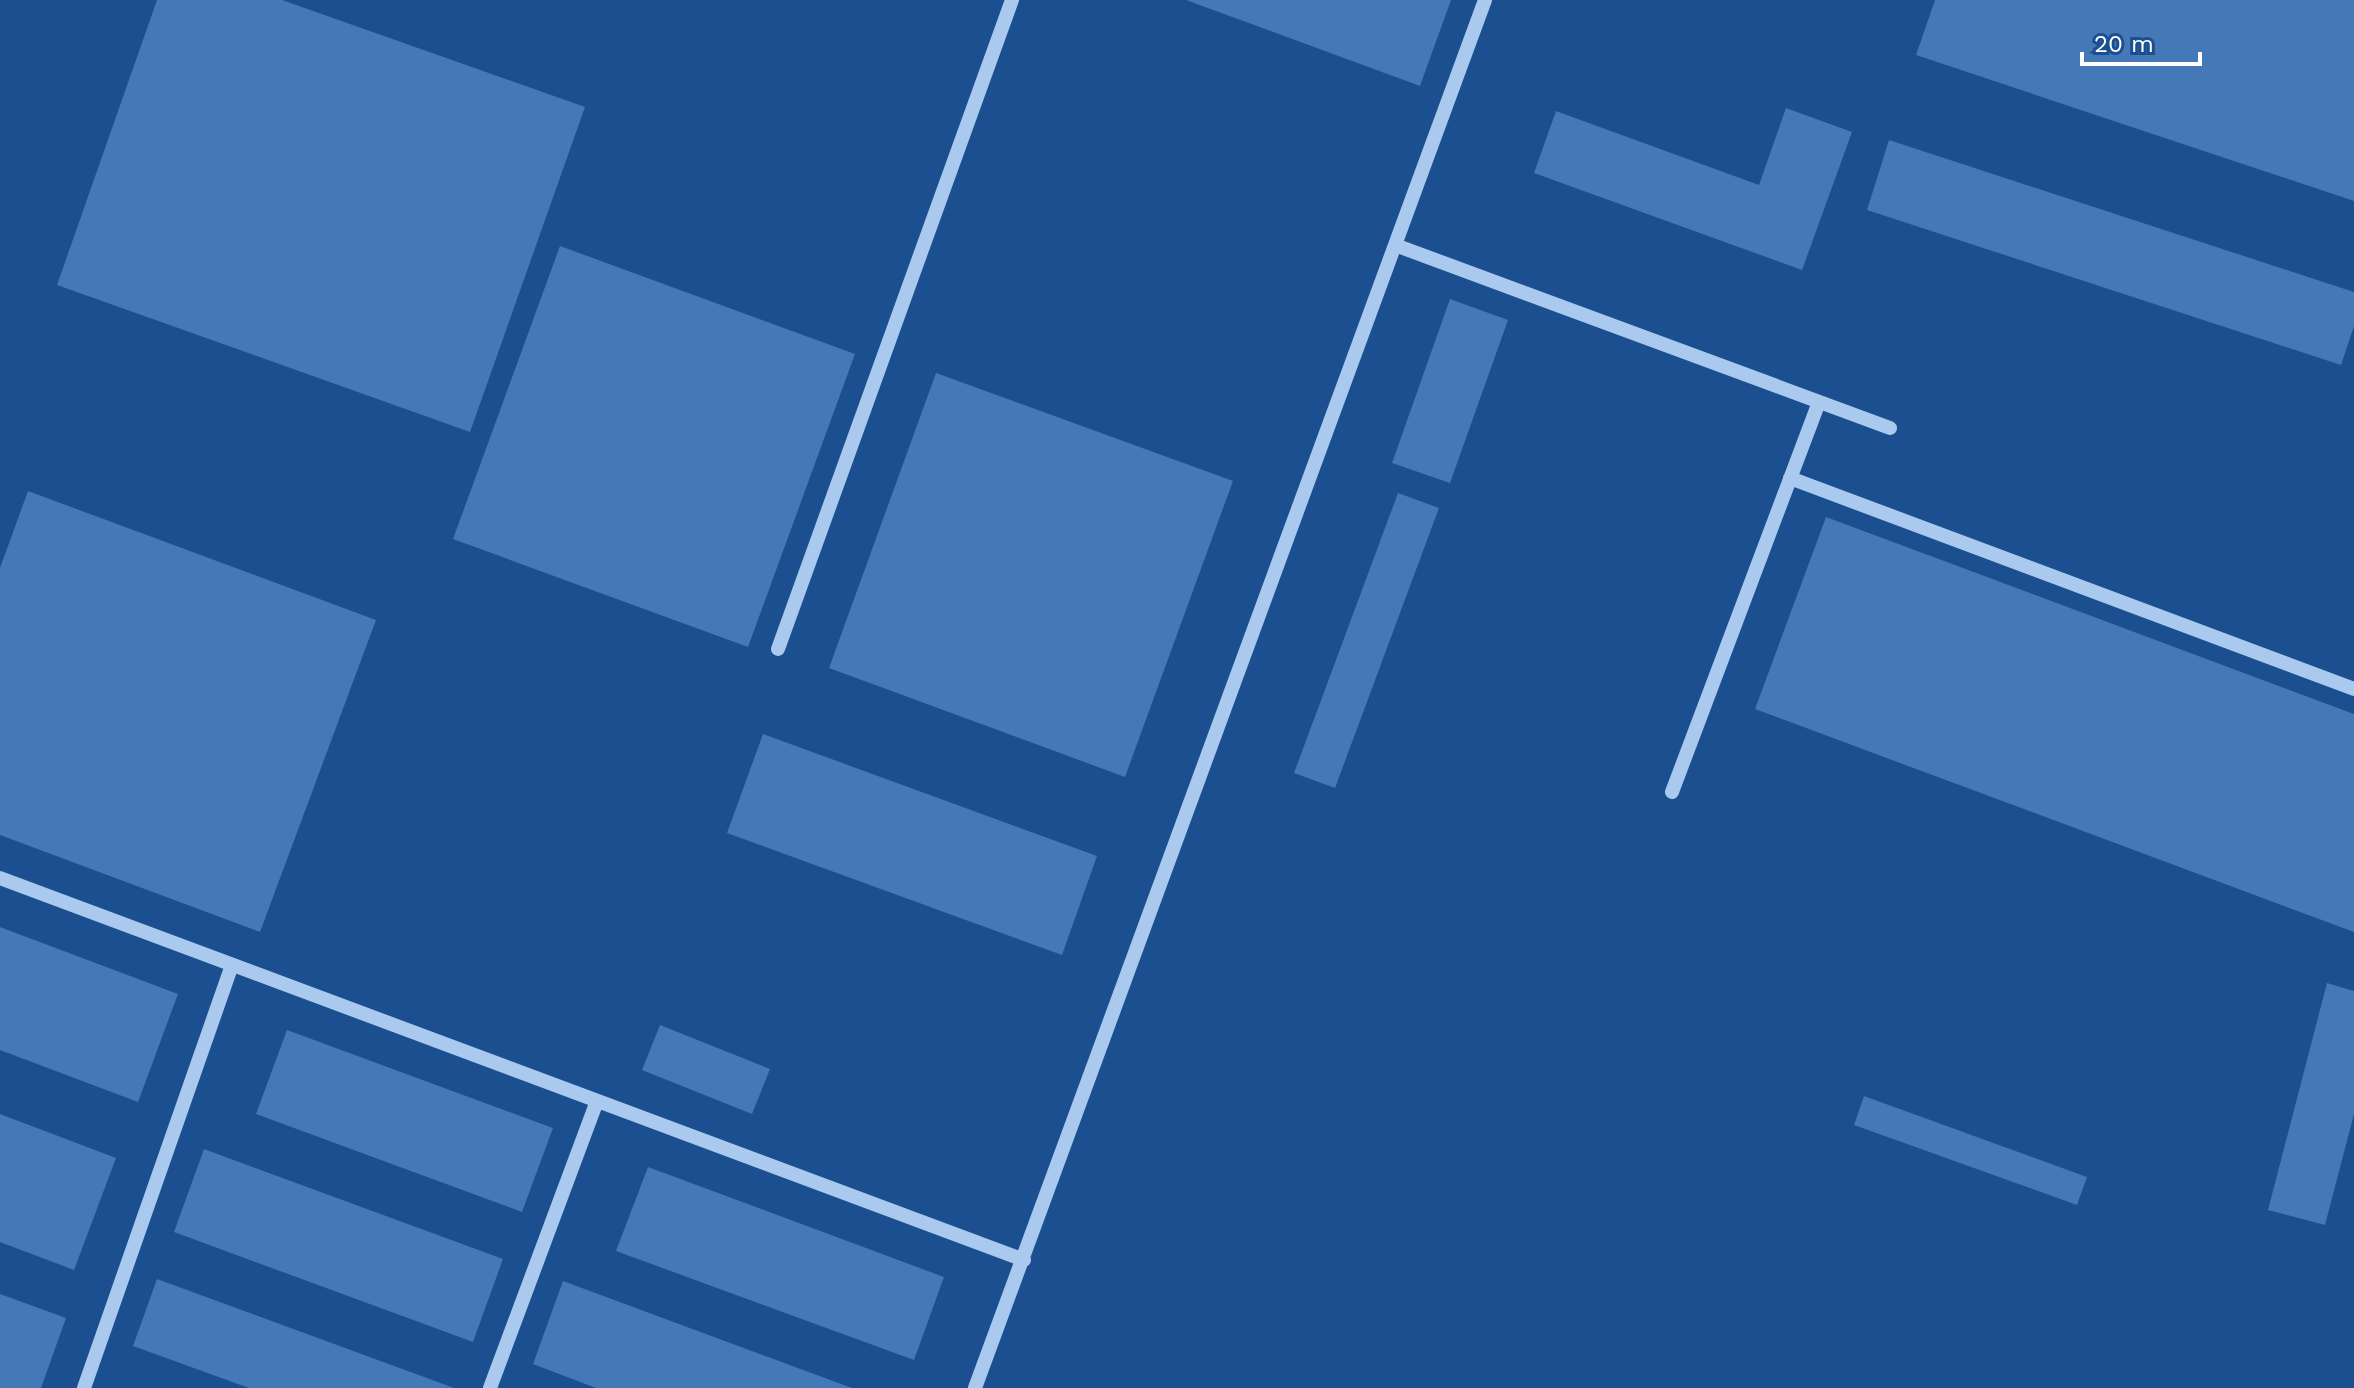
<svg xmlns="http://www.w3.org/2000/svg" width="2354" height="1388" viewBox="0 0 2354 1388" font-family="'Work Sans',sans-serif">
<style>
.building{fill:#4478b7}
.lines{fill:none;stroke-linecap:round;stroke-linejoin:round}
.minor{stroke:#a9c9ee;stroke-width:14}
</style>
<rect width="100%" height="100%" fill="#1b4f8f"/>
<!-- building -->
<path class="building" d="M157,0H282L585,107L470,432L57,285Z
M1186,0H1451L1420,86Z
M1935,0H2354V201L1916,55Z
M1786,108L1852,132L1802,270L1534,173L1556,111L1759,185Z
M1889,140L2354,292V326L2341,365L1867,210Z
M560,246L855,354L748,647L453,539Z
M1450,299L1508,320L1450,483L1392,463Z
M936,373L1233,481L1125,777L829,668Z
M28,491L376,620L260,932L0,835V568Z
M1398,493L1439,508L1335,788L1294,773Z
M1826,517L2354,714V932L1755,709Z
M763,734L1097,856L1062,955L727,833Z
M0,927L178,994L138,1102L0,1050Z
M2327,983L2354,991V1114L2325,1225L2268,1210Z
M660,1025L770,1069L752,1114L642,1070Z
M287,1030L553,1128L522,1212L256,1114Z
M1864,1096L2087,1177L2077,1205L1854,1125Z
M0,1114L116,1158L74,1270L0,1242Z
M204,1149L503,1259L473,1342L174,1232Z
M648,1167L944,1277L914,1360L616,1251Z
M157,1279L454,1388H249L133,1346Z
M563,1281L852,1388H596L533,1364Z
M0,1294L66,1318L41,1388H0Z"/>
<g class="lines">
<!-- minor -->
<path class="minor" d="M1395,245L1890,428
M1790,478L2354,689
M778,649L1012,0
M1672,792L1819,402
M0,878L1024,1260
M84,1388L232,965
M490,1388L597,1101
M975,1388L1485,0"/>
</g>
<!-- scale -->
<path d="M2082 52v12h118v-12" fill="none" stroke="#ffffff" stroke-width="4"/>
<text x="2094" y="52" font-size="24" fill="#ffffff" stroke="#1b4f8f" stroke-width="6" paint-order="stroke">20 m</text>
</svg>
